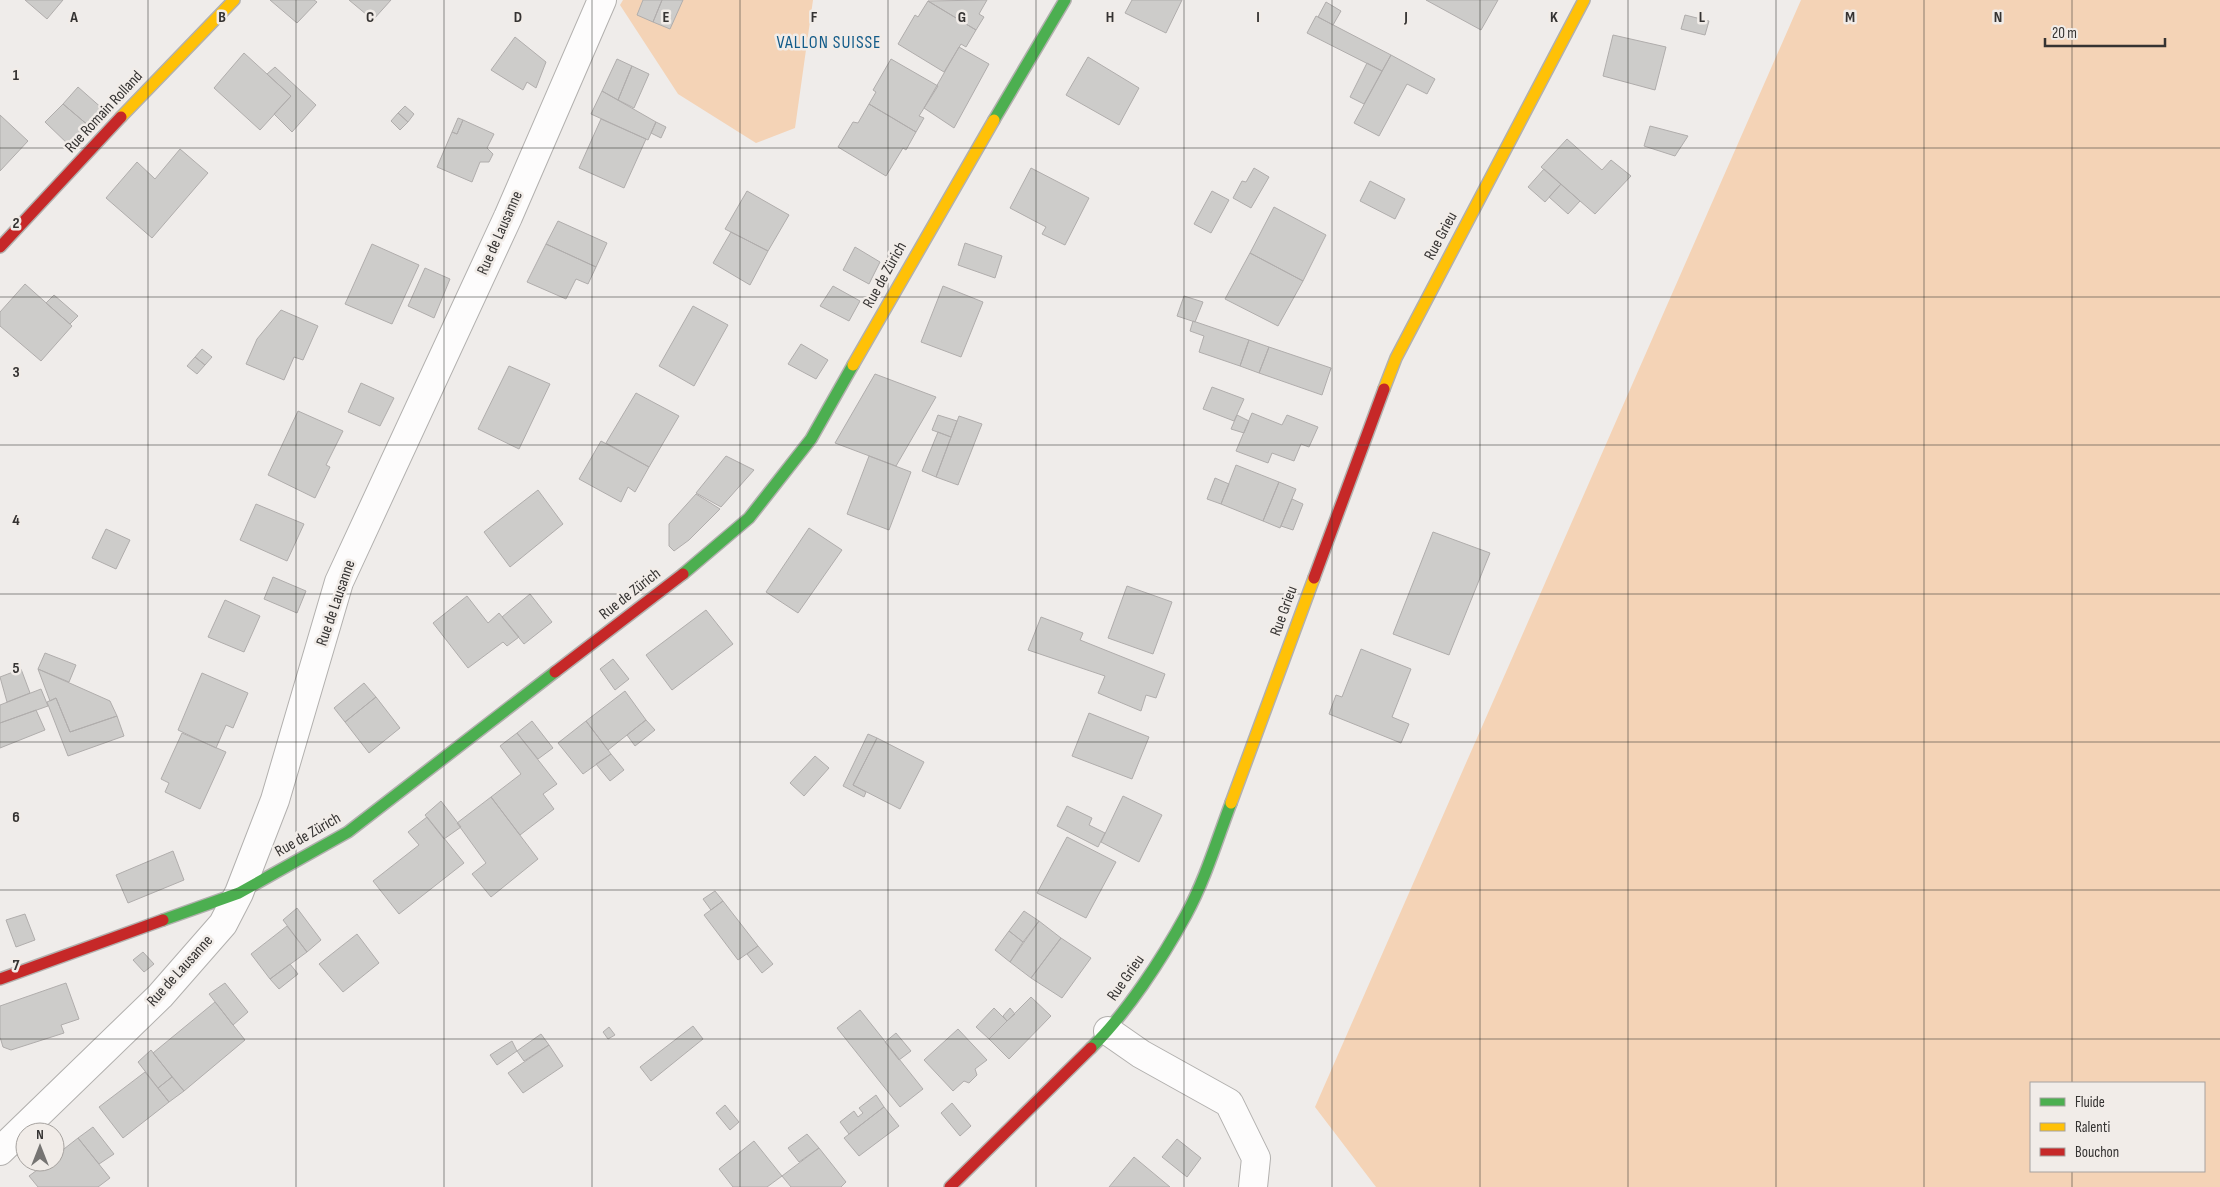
<svg xmlns="http://www.w3.org/2000/svg" width="2220" height="1187" viewBox="0 0 2220 1187" font-family="'Sofia Sans Condensed',sans-serif">
<style>
.green{fill:#f4d3b6;fill-rule:evenodd}
.building{fill:#cdccca;stroke:#b0adac}
.lines{fill:none;stroke-linecap:round;stroke-linejoin:round}
.street-casing{stroke:#b2b0ae;stroke-width:30}
.fast-casing{stroke:#b2b0ae;stroke-width:14}
.slow-casing{stroke:#b2b0ae;stroke-width:14}
.jam-casing{stroke:#b2b0ae;stroke-width:14}
.street{stroke:#fdfcfc;stroke-width:28}
.fast{stroke:#4caf50;stroke-width:11}
.slow{stroke:#ffc107;stroke-width:11}
.jam{stroke:#c62828;stroke-width:11}
.grid{fill:none;stroke:#353332;stroke-width:1;stroke-opacity:0.55}
.labels{text-anchor:middle;dominant-baseline:central;stroke-width:5;stroke-linejoin:round;paint-order:stroke}
.street-label{font-size:16px;fill:#353332;stroke:#f1ece8}
.neighbourhood-label{font-size:18px;letter-spacing:1px;fill:#125b89;stroke:#f1ece8}
.grid-label{font-size:16px;text-anchor:middle;font-weight:bold;fill:#353332;stroke:#f1ece8;stroke-width:5;stroke-linejoin:round;paint-order:stroke}
</style>
<rect width="100%" height="100%" fill="#efecea"/>
<!-- green -->
<path class="green" d="M623,0H813L795,128L756,143L678,94L620,5Z
M1801,0H2220V1187H1376L1315,1107ZM2204,1083V1171H2031V1083Z"/>
<!-- building -->
<path class="building" d="M25,0H63L47,19Z
M270,0H314L317,2L297,23Z
M349,0H391L373,20Z
M643,0H662L653,22L637,15Z
M662,0H683L670,29L653,22Z
M987,0L979,14L984,17L976,30L928,1Z
M1132,0H1182L1166,33L1125,13Z
M1426,0H1498L1481,30Z
M928,1L976,30L966,47L961,44L944,72L898,44L915,15L918,17Z
M1326,2L1341,11L1333,25L1318,17Z
M1685,15L1709,21L1705,35L1681,29Z
M1316,16L1391,55L1382,71L1307,33Z
M1613,35L1666,47L1655,90L1603,76Z
M515,37L546,62L536,88L527,82L523,90L491,70Z
M959,47L989,64L954,128L924,108Z
M244,53L291,96L260,130L214,88Z
M1391,55L1435,79L1427,94L1407,84L1379,136L1354,123Z
M1088,57L1139,88L1119,125L1066,95Z
M617,59L632,66L618,100L602,91Z
M891,59L938,86L919,116L924,118L916,132L869,104L876,92L873,90Z
M1367,63L1382,71L1364,104L1350,97Z
M632,66L649,74L634,108L618,100Z
M275,67L316,105L292,132L274,114L291,96L267,74Z
M78,87L104,110L89,126L63,104Z
M602,91L656,122L648,140L591,114Z
M63,104L89,126L70,146L45,122Z
M869,104L916,132L906,150L903,148L886,176L838,147L853,122L858,123Z
M405,106L414,114L408,122L398,113Z
M398,113L408,122L400,130L391,121Z
M0,115L28,141L0,171Z
M458,118L463,120L457,134L452,132Z
M601,119L646,139L624,188L579,168Z
M463,120L494,134L487,148L493,154L489,162H480L472,182L437,167L452,132L457,134Z
M656,122L666,127L661,138L651,133Z
M1650,126L1688,136L1675,156L1644,146Z
M1567,139L1602,170L1611,160L1631,176L1595,214L1541,167Z
M180,149L208,173L152,238L106,198L137,162L155,179Z
M1031,168L1089,198L1065,245L1042,234L1046,227L1010,208Z
M1254,168L1269,177L1251,208L1233,198L1242,181L1246,182Z
M1544,169L1561,184L1545,202L1528,187Z
M1370,181L1405,199L1395,219L1360,201Z
M1561,184L1580,201L1568,214L1549,197Z
M747,191L789,215L768,251L725,229Z
M1212,191L1229,200L1211,233L1194,224Z
M1274,207L1326,235L1303,281L1250,253Z
M558,221L607,243L596,267L546,244Z
M731,232L768,251L750,285L713,263Z
M965,243L1002,256L995,278L958,265Z
M372,244L419,265L392,324L345,304Z
M546,244L596,267L588,284L576,279L566,299L527,282Z
M855,247L880,262L869,284L843,270Z
M1250,253L1303,281L1278,326L1225,299Z
M425,268L450,279L434,318L408,306Z
M25,284L72,326L41,361L0,326V312Z
M833,286L860,301L849,321L820,306Z
M943,286L983,302L961,357L921,342Z
M54,295L78,316L70,324L46,303Z
M1184,296L1203,302L1195,322L1177,316Z
M693,306L728,325L694,386L659,366Z
M281,310L318,326L303,360L294,357L284,380L246,364L257,339Z
M1193,321L1249,340L1240,366L1199,352L1204,336L1190,331Z
M1249,340L1269,347L1259,373L1240,366Z
M801,344L828,360L816,379L788,364Z
M1269,347L1331,368L1322,395L1259,373Z
M202,349L212,357L205,365L195,357Z
M195,357L205,365L197,374L187,366Z
M509,366L550,384L519,449L478,429Z
M875,374L936,397L896,466L835,443Z
M361,383L394,398L380,426L348,412Z
M1212,387L1244,399L1234,421L1203,409Z
M636,393L679,416L649,467L606,443Z
M298,411L343,431L326,465L330,467L315,498L268,475Z
M1252,413L1282,425L1287,415L1318,427L1309,447L1301,444L1294,461L1272,453L1268,463L1236,451Z
M938,415L957,421L951,437L932,430Z
M1237,415L1249,421L1244,433L1231,429Z
M959,416L982,424L958,485L936,477Z
M938,432L951,437L936,477L922,471Z
M601,441L649,467L635,492L628,487L621,502L579,479Z
M726,456L754,470L721,507L696,493Z
M869,456L911,472L889,530L847,514Z
M1236,465L1279,482L1263,521L1221,504Z
M1215,478L1229,484L1221,504L1207,499Z
M1279,482L1296,489L1280,528L1263,521Z
M538,490L563,524L510,567L484,532Z
M696,494L720,509L689,540L674,551L669,546V524Z
M1292,499L1303,504L1293,530L1281,526Z
M256,504L304,524L287,561L240,540Z
M809,528L842,550L798,613L766,592Z
M106,529L130,540L116,569L92,558Z
M1433,532L1490,553L1449,655L1393,634Z
M273,577L306,591L297,613L264,599Z
M1127,586L1172,602L1153,654L1108,638Z
M530,594L552,622L524,644L502,617Z
M467,596L488,623L499,613L519,637L507,646L503,642L468,668L433,623Z
M225,600L260,616L244,652L208,637Z
M706,610L733,644L672,690L646,655Z
M1041,617L1083,633L1080,640L1165,674L1156,698L1146,695L1141,711L1098,693L1105,676L1028,650Z
M1361,649L1411,669L1392,717L1409,724L1401,743L1329,714L1336,695L1342,697Z
M45,653L76,665L69,682L38,669Z
M613,659L629,679L615,690L600,669Z
M21,669L30,693L7,702L0,677Z
M38,669L110,701L117,716L70,732L56,698L50,701Z
M202,673L248,693L233,728L226,725L216,748L178,730Z
M364,683L376,697L345,722L334,708Z
M41,689L48,706L0,723V705Z
M625,691L646,720L608,750L586,721Z
M376,697L400,728L369,753L345,722Z
M56,698L70,732L117,716L124,736L68,756L47,702Z
M36,710L45,730L0,748V723Z
M1089,713L1149,737L1132,779L1072,756Z
M646,720L655,730L635,746L627,735Z
M532,721L553,748L538,759L517,733Z
M586,721L611,754L583,774L558,743Z
M182,733L226,752L200,809L165,792L169,783L161,779Z
M517,733L557,784L543,794L554,809L520,835L491,797L521,774L500,746Z
M868,734L877,738L853,785L866,792L864,797L843,786Z
M877,738L924,762L900,809L853,785Z
M611,754L624,770L610,781L596,764Z
M815,756L829,768L804,796L790,783Z
M1123,796L1162,815L1139,862L1101,842Z
M491,797L538,859L491,897L472,874L486,863L457,823Z
M441,801L461,827L444,839L425,815Z
M1067,806L1092,818L1089,825L1105,833L1098,847L1057,826Z
M427,817L464,863L399,914L373,881L419,845L408,832Z
M1067,837L1116,862L1086,918L1037,893Z
M173,851L184,880L128,903L116,875Z
M715,891L723,901L711,910L703,899Z
M723,901L758,946L738,960L704,915Z
M297,908L321,940L307,952L283,920Z
M1024,911L1039,921L1023,942L1009,931Z
M25,914L35,940L16,947L6,920Z
M1039,921L1061,938L1031,978L1010,962Z
M287,926L307,952L270,979L251,954Z
M1009,931L1023,942L1010,962L995,950Z
M357,934L379,963L343,992L319,964Z
M1061,938L1091,958L1062,998L1031,978Z
M758,946L773,964L762,973L747,954Z
M143,952L154,964L144,972L133,960Z
M290,964L298,974L279,989L270,979Z
M66,983L79,1019L61,1025L64,1033L11,1050L3,1047L0,1037V1006Z
M225,983L248,1012L233,1025L209,994Z
M1031,997L1051,1016L1009,1059L989,1039Z
M215,1002L245,1040L184,1091L153,1053Z
M994,1008L1007,1021L989,1039L976,1027Z
M1010,1008L1015,1014L1007,1021L1003,1016Z
M860,1010L923,1089L900,1107L837,1028Z
M693,1026L703,1039L651,1081L640,1067Z
M609,1027L615,1035L608,1039L603,1032Z
M958,1029L987,1060L975,1069L977,1075L969,1083L964,1081L953,1091L924,1060Z
M896,1033L911,1051L899,1060L885,1042Z
M541,1034L549,1045L524,1061L517,1051Z
M512,1041L517,1051L497,1065L490,1055Z
M549,1045L563,1066L523,1093L508,1073Z
M151,1050L172,1077L158,1088L138,1062Z
M145,1072L169,1102L123,1138L99,1107Z
M172,1077L184,1091L169,1102L158,1088Z
M876,1095L884,1107L849,1134L840,1122L854,1111L858,1117L863,1113L859,1108Z
M952,1103L971,1126L960,1136L941,1113Z
M725,1105L739,1122L730,1130L716,1113Z
M884,1107L899,1126L859,1156L844,1138Z
M93,1127L114,1154L99,1164L78,1138Z
M807,1134L819,1148L799,1162L788,1148Z
M78,1138L110,1178L98,1187H38L29,1176L48,1162H55V1156Z
M1177,1139L1201,1158L1187,1177L1162,1157Z
M754,1141L782,1176L767,1187H733L719,1169Z
M819,1148L846,1182L841,1187H791L782,1176Z
M1134,1157L1170,1187H1109Z"/>
<g class="lines">
<defs>
<path id="street" d="M1108,1031L1141,1054L1229,1103L1256,1158L1253,1187
M0,1151L160,996L223,924L239,893L275,800L339,582L508,217L602,0"/>
<path id="fast" d="M994,120L1065,0
M683,574L749,518L811,439L853,365
M163,920L239,893L348,832L555,672
M1091,1048C1126,1014 1162,959 1186,915C1205,880 1217,840 1231,803"/>
<path id="slow" d="M121,117L234,0
M853,365L994,120
M1384,389L1396,358L1584,0
M1231,803L1314,578"/>
<path id="jam" d="M0,247L121,117
M1314,578L1384,389
M555,672L683,574
M0,979L163,920
M950,1187L1091,1048"/>
</defs>
<!-- street casing -->
<use href="#street" class="street-casing"/>
<!-- fast casing -->
<use href="#fast" class="fast-casing"/>
<!-- slow casing -->
<use href="#slow" class="slow-casing"/>
<!-- jam casing -->
<use href="#jam" class="jam-casing"/>
<!-- street -->
<use href="#street" class="street"/>
<!-- fast -->
<use href="#fast" class="fast"/>
<!-- slow -->
<use href="#slow" class="slow"/>
<!-- jam -->
<use href="#jam" class="jam"/>
</g>
<!-- grid -->
<path class="grid" d="M148,0V1187M296,0V1187M444,0V1187M592,0V1187M740,0V1187M888,0V1187M1036,0V1187M1184,0V1187M1332,0V1187M1480,0V1187M1628,0V1187M1776,0V1187M1924,0V1187M2072,0V1083M0,148H2220M0,297H2220M0,445H2220M0,594H2220M0,742H2220M0,890H2220M0,1039H2220M2072,1171V1187"/>
<g class="labels">
<!-- street labels -->
<g class="street-label">
<text transform="translate(104 112) rotate(-47)">Rue Romain Rolland</text>
<text transform="translate(500 233) rotate(-66)">Rue de Lausanne</text>
<text transform="translate(1441 236) rotate(-62)">Rue Grieu</text>
<text transform="translate(885 275) rotate(-61)">Rue de Zürich</text>
<text transform="translate(630 594) rotate(-38)">Rue de Zürich</text>
<text transform="translate(336 603) rotate(-71)">Rue de Lausanne</text>
<text transform="translate(1284 611) rotate(-70)">Rue Grieu</text>
<text transform="translate(308 835) rotate(-30)">Rue de Zürich</text>
<text transform="translate(180 971) rotate(-48)">Rue de Lausanne</text>
<text transform="translate(1126 978) rotate(-55)">Rue Grieu</text>
</g>
<!-- neighbourhood labels -->
<g class="neighbourhood-label">
<text x="829" y="42">VALLON SUISSE</text>
</g>
</g>
<g class="grid-label">
<text x="74" y="22">A</text>
<text x="222" y="22">B</text>
<text x="370" y="22">C</text>
<text x="518" y="22">D</text>
<text x="666" y="22">E</text>
<text x="814" y="22">F</text>
<text x="962" y="22">G</text>
<text x="1110" y="22">H</text>
<text x="1258" y="22">I</text>
<text x="1406" y="22">J</text>
<text x="1554" y="22">K</text>
<text x="1702" y="22">L</text>
<text x="1850" y="22">M</text>
<text x="1998" y="22">N</text>
<text x="16" y="80">1</text>
<text x="16" y="228">2</text>
<text x="16" y="377">3</text>
<text x="16" y="525">4</text>
<text x="16" y="673">5</text>
<text x="16" y="822">6</text>
<text x="16" y="970">7</text>
</g>
<!-- legend -->
<rect x="2030" y="1082" width="175" height="90" fill="#f1ece8" stroke="#a6a29f"/>
<rect x="2040" y="1098" width="25" height="8" fill="#4caf50" stroke="#a6a29f"/>
<text x="2075" y="1107" font-size="15" fill="#353332">Fluide</text>
<rect x="2040" y="1123" width="25" height="8" fill="#ffc107" stroke="#a6a29f"/>
<text x="2075" y="1132" font-size="15" fill="#353332">Ralenti</text>
<rect x="2040" y="1148" width="25" height="8" fill="#c62828" stroke="#a6a29f"/>
<text x="2075" y="1157" font-size="15" fill="#353332">Bouchon</text>
<!-- north arrow -->
<g transform="translate(40 1147)"><circle r="24" fill="#f1ece8" stroke="#a6a29f"/>
<path d="M0-4L9 19L0 12L-9 19Z" fill="#767472"/>
<text y="-8" font-size="14" font-weight="bold" text-anchor="middle" fill="#353332">N</text>
</g>
<!-- scale -->
<path d="M2045 38v8h120v-8" fill="none" stroke="#353332" stroke-width="2.5"/>
<text x="2052" y="38" font-size="15" fill="#353332" stroke="#f1ece8" stroke-width="4" paint-order="stroke">20 m</text>
</svg>
